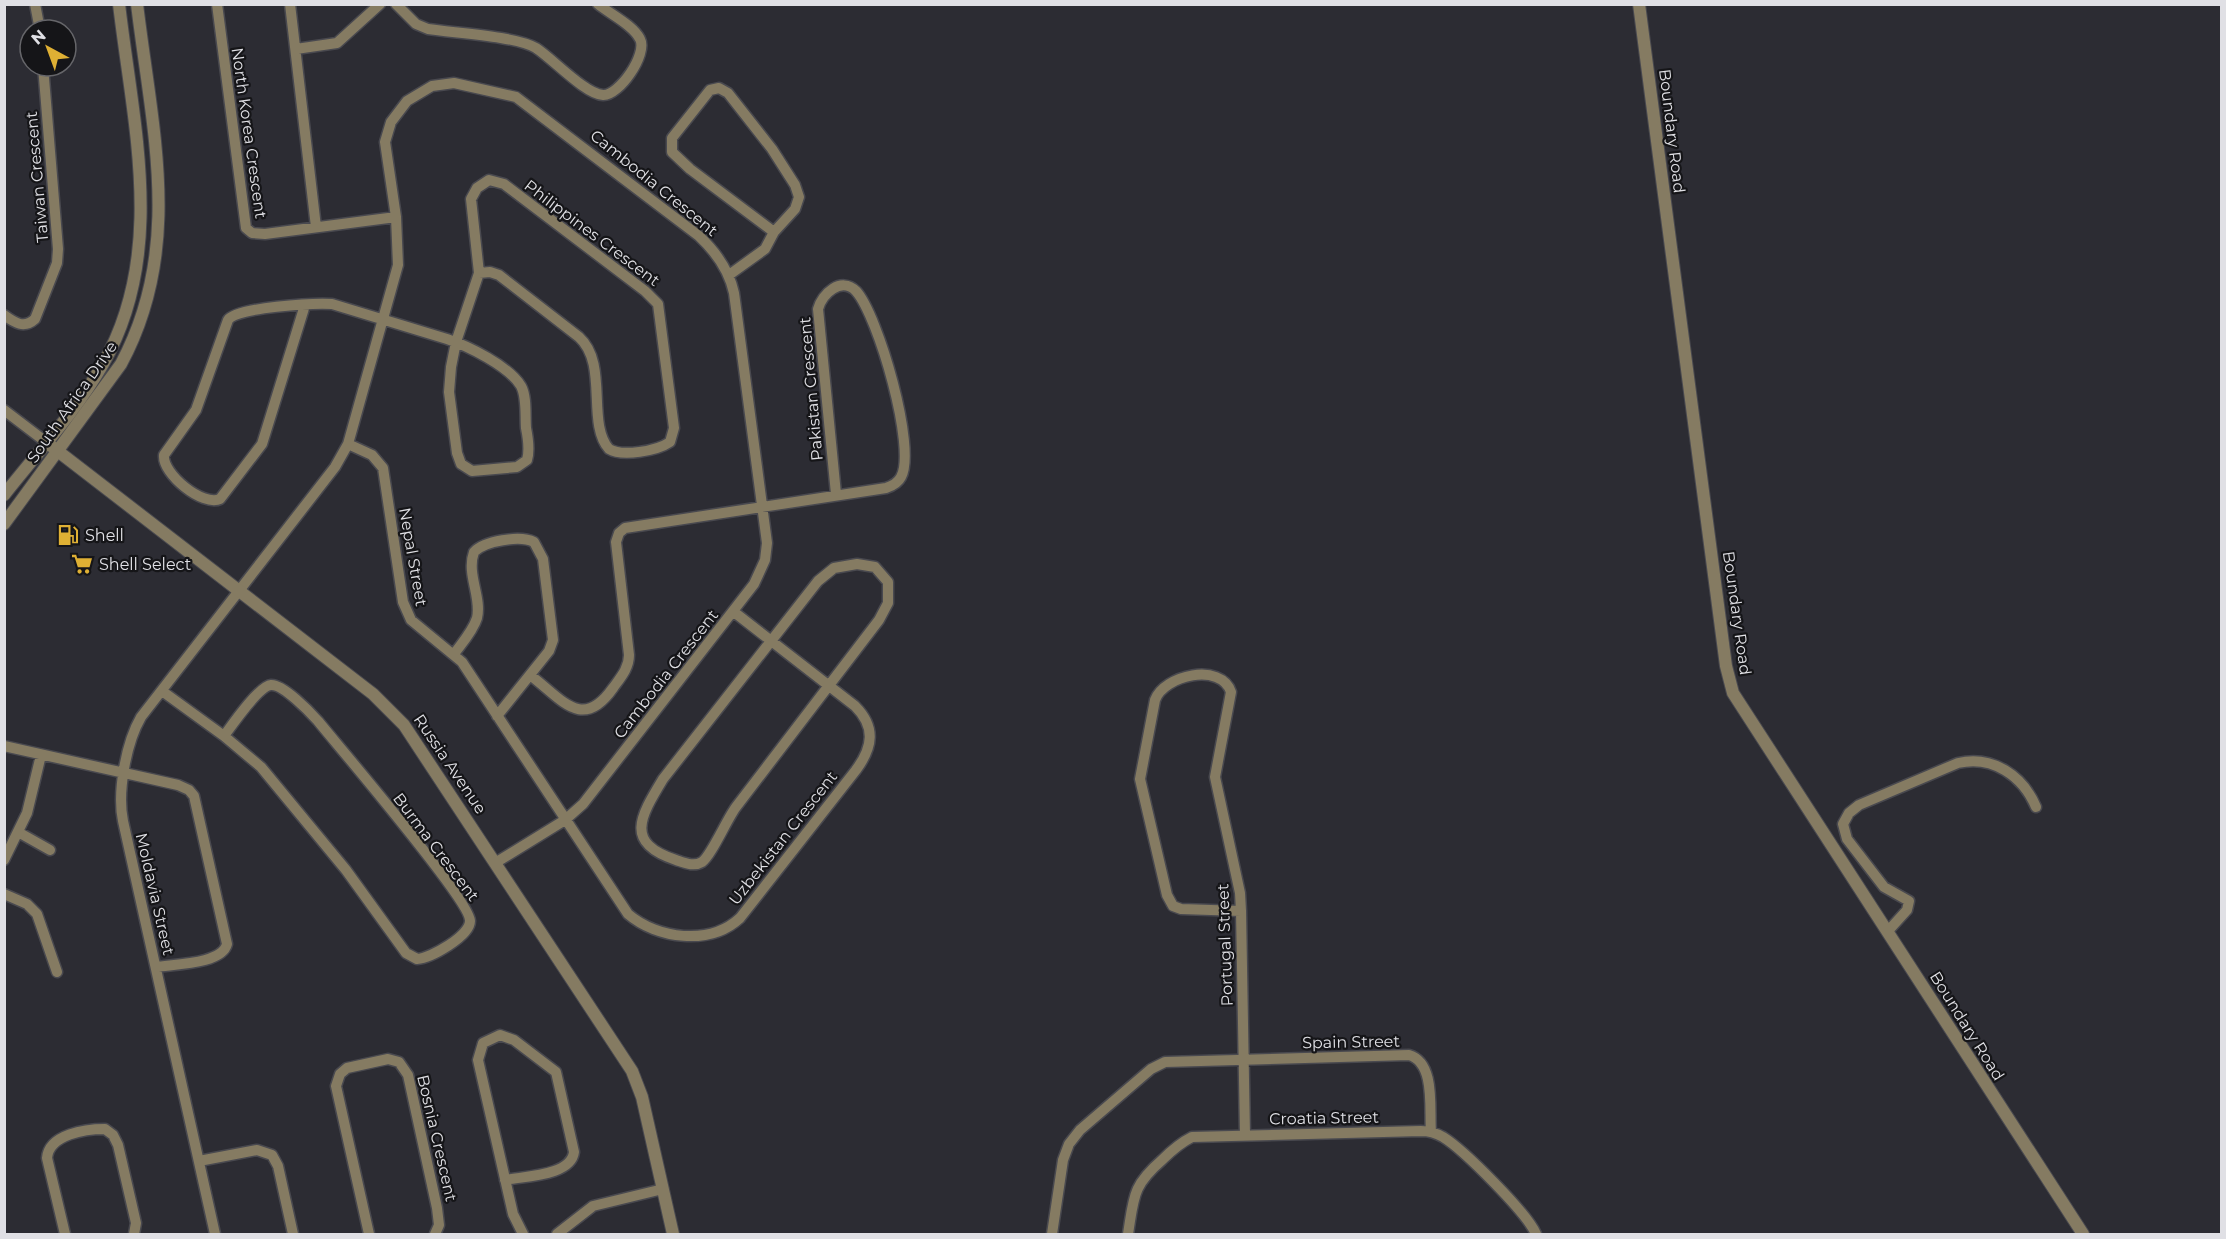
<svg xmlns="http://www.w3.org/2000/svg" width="2226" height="1239" viewBox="0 0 2226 1239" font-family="Montserrat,sans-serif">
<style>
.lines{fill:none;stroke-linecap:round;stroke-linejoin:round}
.minor-casing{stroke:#49494f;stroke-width:13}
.tertiary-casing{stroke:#49494f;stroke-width:14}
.minor{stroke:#857b62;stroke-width:10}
.tertiary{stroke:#857b62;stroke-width:12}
.labels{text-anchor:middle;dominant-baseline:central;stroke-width:4.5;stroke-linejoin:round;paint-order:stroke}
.street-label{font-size:16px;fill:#e0e0e5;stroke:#151518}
.poi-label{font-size:16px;fill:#e0e0e5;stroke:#151518;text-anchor:start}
</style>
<rect width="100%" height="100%" fill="#2c2c33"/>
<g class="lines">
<defs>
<path id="minor" d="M35,4L40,30
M217,4L246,228L252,233L265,234L396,217
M290,4L316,227
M396,4L416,24L428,29C453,33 516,36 536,48C553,59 585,94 603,95C619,96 648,54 640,39C633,25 610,14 598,4
M296,49L337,43L380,4
M729,275L765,249L774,232L795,209L799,197L795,185L772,149L728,93L719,88L710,90L672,138V152L690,169L774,232
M305,305L262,444L220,499C203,507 162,474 164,455L196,410L228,320C236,307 315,303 332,304L447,339C468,346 509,366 521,386C527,397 525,415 526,428C528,438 530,450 527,460L517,467L472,471L461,464L457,453L449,392L451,367L456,342L479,273L471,199L477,188L489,180L504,184L645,291L658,304L674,428L670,442C657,451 622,457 609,449C586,423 609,364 579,337L499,275L490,272L479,273
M4,315C15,323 24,329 35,319L57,263L58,249L43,66
M4,410L46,442
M348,444L372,455L383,468L403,602L411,620L462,662L628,914C657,939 710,946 740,918L856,770C873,747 876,727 855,706L734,612
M857,564L875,567L888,582V603L879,620L736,807C727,819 711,856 702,862C694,867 685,863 676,860C624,843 640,817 663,779L818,581L834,568Z
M454,654C462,643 473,631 477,618C482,597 466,574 474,552C484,541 520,535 534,542L543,559L553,640L549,651L497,716
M530,675C562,699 582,732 613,688C621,677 629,668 629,655L616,542L619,533L625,528L886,488C892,486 898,483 901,477C917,449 878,315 856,291C841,276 822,294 818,309L836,494
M162,691L224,736L261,767L346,870L406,953L417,959C431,958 470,936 470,921C471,901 339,747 318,721C310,712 283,684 271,685C259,686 232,725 224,736
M4,746L178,785L189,790L194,796L227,944C222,964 175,964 156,967
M18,832L50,850
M4,860L27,813L41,755
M4,894L27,904L37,914L57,972
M1241,911L1181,909L1173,906L1167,895L1140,779L1155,700C1164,675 1221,662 1231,692L1215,777L1240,893L1241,911L1245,1135
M1888,931L1907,910L1909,901L1884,887L1847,839L1843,824L1849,813L1859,805L1958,763C1993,755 2023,776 2036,807
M199,1161L257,1150L272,1155L278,1166L293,1234
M505,1180C525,1176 571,1176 574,1152L556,1072L514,1040L500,1035L483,1043L478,1060L513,1214L523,1234
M65,1234L47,1158C49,1134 86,1129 105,1129L113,1135L118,1145L136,1223L134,1234
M215,1234L123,821C117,792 126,743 141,717L335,467L348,444L398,265L396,217L385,142L391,122L407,101L432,86L454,83L516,97L699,236C716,252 729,270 734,293L767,543L765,560L754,584L583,804L565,820L495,863
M369,1234L336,1086L340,1074L347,1068L388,1059L399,1062L408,1075L437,1208L439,1225L435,1234
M557,1234L593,1206L663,1189
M1052,1234L1063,1160L1069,1144L1080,1130L1151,1069L1165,1062L1409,1055C1436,1063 1429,1109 1431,1132
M1128,1234C1134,1197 1132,1186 1162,1160C1171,1151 1180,1143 1192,1137L1421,1131C1429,1131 1436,1133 1443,1137C1464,1150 1527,1213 1536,1234"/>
<path id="tertiary" d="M1639,4L1726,666L1733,693L2083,1234
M46,442L373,694L404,725L632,1071L642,1097L673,1234
M4,495C38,452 76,411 103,364C167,252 133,125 119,4
M4,524L121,364C184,247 152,130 137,4"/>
</defs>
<!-- minor casing -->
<use href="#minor" class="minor-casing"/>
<!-- tertiary casing -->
<use href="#tertiary" class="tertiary-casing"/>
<!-- minor -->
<use href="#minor" class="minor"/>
<!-- tertiary -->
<use href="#tertiary" class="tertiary"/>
</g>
<!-- icons -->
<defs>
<symbol id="fuel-bare" viewBox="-9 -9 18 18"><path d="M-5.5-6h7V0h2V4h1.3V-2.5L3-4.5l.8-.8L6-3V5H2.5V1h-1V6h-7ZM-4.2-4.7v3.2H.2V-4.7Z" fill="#dfb034" stroke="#151518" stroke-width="2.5" paint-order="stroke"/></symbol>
<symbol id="supermarket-bare" viewBox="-9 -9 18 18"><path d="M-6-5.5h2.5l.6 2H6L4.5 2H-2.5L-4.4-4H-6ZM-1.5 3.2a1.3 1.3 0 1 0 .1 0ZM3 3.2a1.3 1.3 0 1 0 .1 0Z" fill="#dfb034" stroke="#151518" stroke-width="2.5" paint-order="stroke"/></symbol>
</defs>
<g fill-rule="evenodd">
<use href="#fuel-bare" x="53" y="520" width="30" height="30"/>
<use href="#supermarket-bare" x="67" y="549" width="30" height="30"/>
</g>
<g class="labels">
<!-- street labels -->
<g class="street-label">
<text transform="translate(1672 131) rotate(83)">Boundary Road</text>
<text transform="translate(249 133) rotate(82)">North Korea Crescent</text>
<text transform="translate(37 177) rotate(-95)">Taiwan Crescent</text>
<text transform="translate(654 183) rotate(39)">Cambodia Crescent</text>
<text transform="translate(592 233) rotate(37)">Philippines Crescent</text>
<text transform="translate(811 389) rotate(-95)">Pakistan Crescent</text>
<text transform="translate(72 402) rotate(-55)">South Africa Drive</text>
<text transform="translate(413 557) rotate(80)">Nepal Street</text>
<text transform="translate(1737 613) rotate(82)">Boundary Road</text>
<text transform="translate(666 674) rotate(-52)">Cambodia Crescent</text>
<text transform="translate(450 764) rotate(56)">Russia Avenue</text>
<text transform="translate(783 838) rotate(-52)">Uzbekistan Crescent</text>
<text transform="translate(436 847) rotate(53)">Burma Crescent</text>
<text transform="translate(155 894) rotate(77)">Moldavia Street</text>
<text transform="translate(1225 945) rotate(-92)">Portugal Street</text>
<text transform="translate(1967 1026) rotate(58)">Boundary Road</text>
<text transform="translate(1351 1042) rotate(-1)">Spain Street</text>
<text transform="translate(1324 1118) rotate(-1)">Croatia Street</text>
<text transform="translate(437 1138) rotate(77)">Bosnia Crescent</text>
</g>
<!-- poi labels -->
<g class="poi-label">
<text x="85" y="535">Shell</text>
<text x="99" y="564">Shell Select</text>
</g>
</g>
<!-- border -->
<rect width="2226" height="1239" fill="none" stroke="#e0e0e5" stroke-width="12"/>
<!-- north arrow -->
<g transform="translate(48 48) rotate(319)"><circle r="28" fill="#151518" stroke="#66666a" stroke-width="1.5"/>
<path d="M0-4.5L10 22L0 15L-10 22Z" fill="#dfb034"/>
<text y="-9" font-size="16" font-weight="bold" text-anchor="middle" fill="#e0e0e5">N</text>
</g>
</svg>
